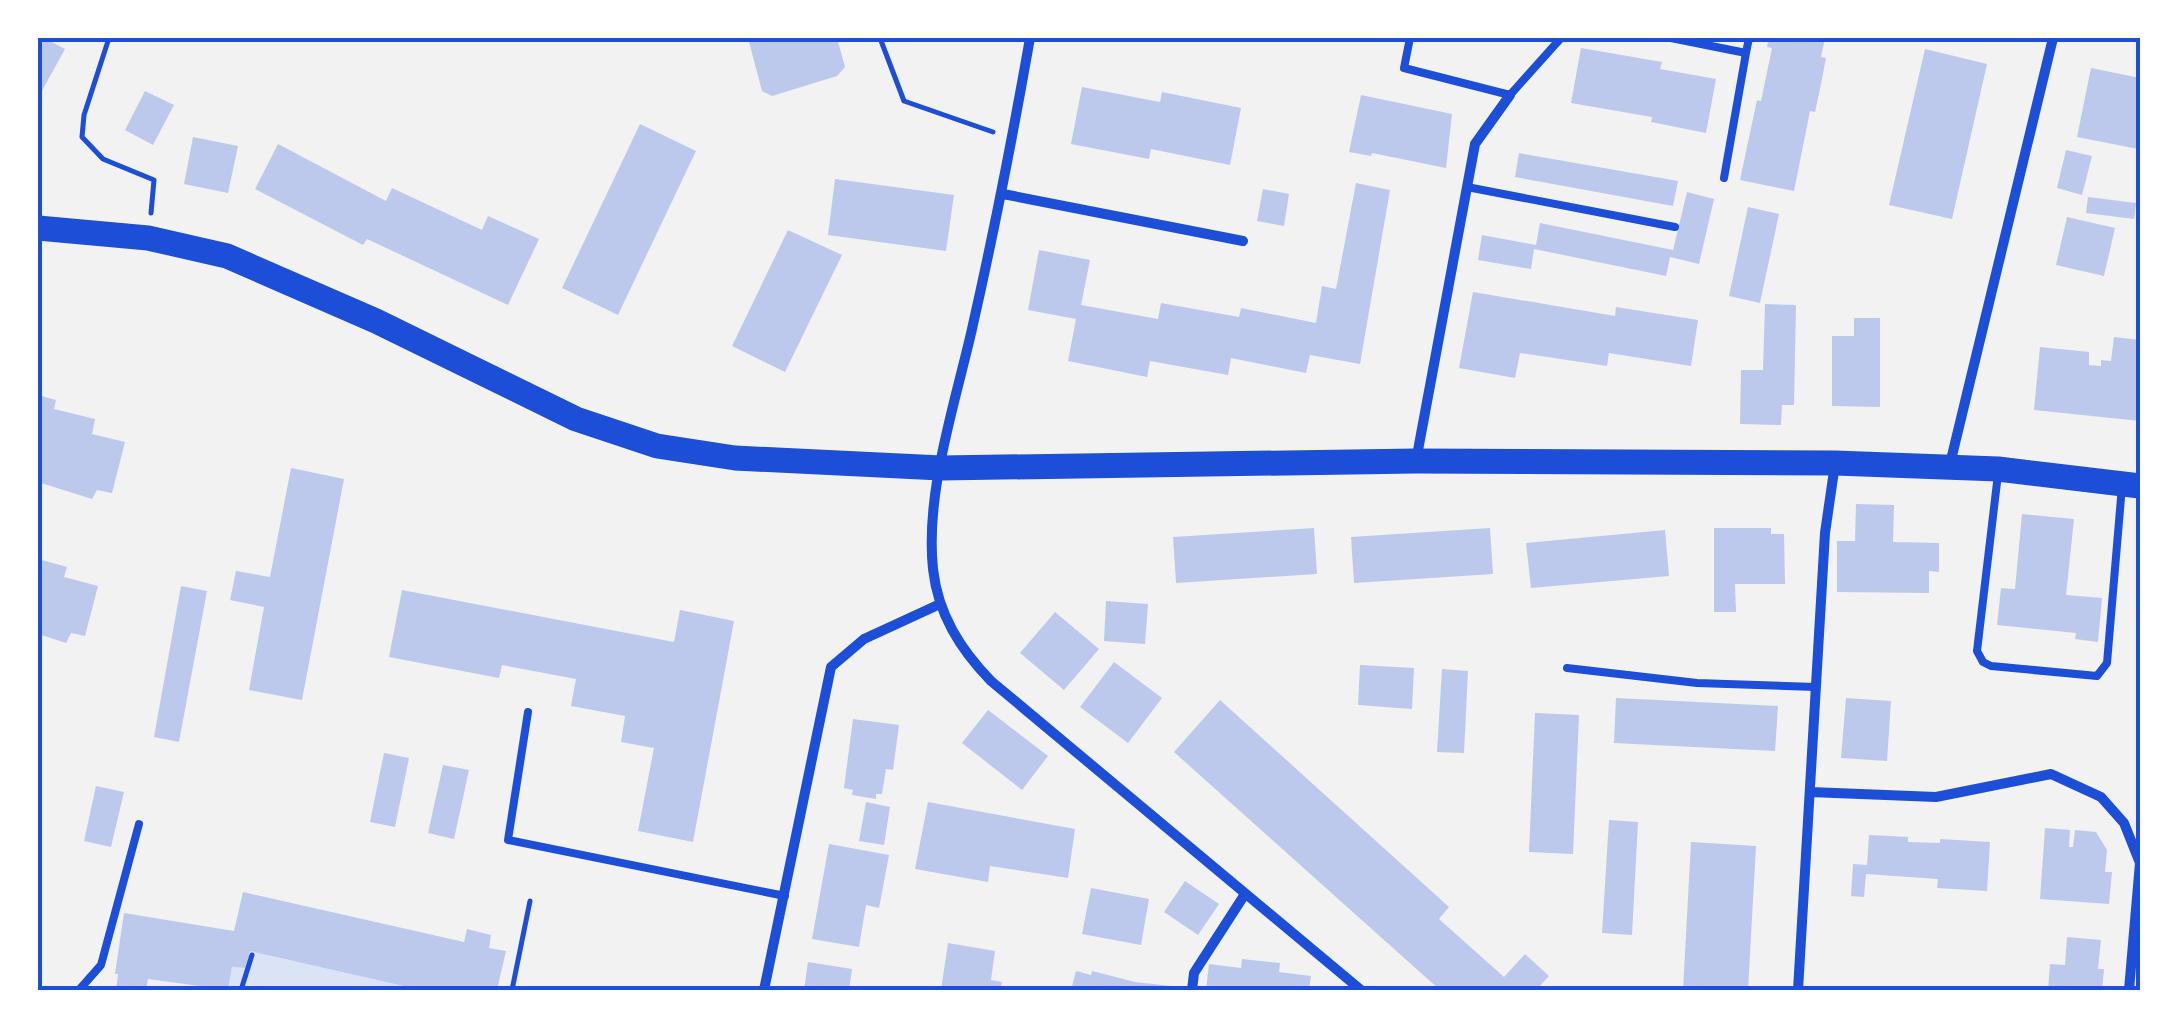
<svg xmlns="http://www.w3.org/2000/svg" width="2178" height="1028" viewBox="0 0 2178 1028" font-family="Rubik,sans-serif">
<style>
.green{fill:#dbe4f7}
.building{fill:#bdc9ec}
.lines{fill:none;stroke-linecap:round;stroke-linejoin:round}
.path{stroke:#1d4ed8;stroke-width:5}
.service{stroke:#1d4ed8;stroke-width:8}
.minor{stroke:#1d4ed8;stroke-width:10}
.primary{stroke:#1d4ed8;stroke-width:25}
.neatline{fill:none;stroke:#1d4ed8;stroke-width:4}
</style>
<rect width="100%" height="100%" fill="#f2f2f2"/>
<!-- green -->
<path class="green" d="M250,951L421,990H228L232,967L247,968Z"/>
<!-- building -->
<path class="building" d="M38,38H44L65,49L38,98Z
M748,38H837L845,67L837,76L772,96L762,91Z
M1769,38H1825L1821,57L1826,58L1821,84L1815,112L1810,111L1794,191L1740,180L1757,100L1761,101L1772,48L1767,47Z
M1581,48L1662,62L1660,69L1716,79L1706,133L1651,122L1652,117L1571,103Z
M1925,49L1987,64L1952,219L1889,205Z
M2091,68L2140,78L2138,149L2077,137Z
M1082,87L1160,102L1162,92L1241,108L1230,165L1151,149L1149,159L1071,144Z
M145,91L174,105L153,145L125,130Z
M1361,95L1452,114L1446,168L1372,153L1371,156L1349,152Z
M640,124L696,151L618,315L562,288Z
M193,137L238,146L228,193L184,184Z
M278,144L386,201L392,188L482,230L488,216L539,239L508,305L367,239L363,245L255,189Z
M2066,150L2092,156L2082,195L2057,188Z
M1519,153L1678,181L1673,206L1515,177Z
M835,179L954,195L946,251L828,235Z
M1356,183L1390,190L1360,364L1310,355L1306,373L1231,358L1228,375L1150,361L1147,377L1068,361L1076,319L1028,310L1039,250L1090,260L1081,305L1158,319L1161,303L1239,317L1241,308L1316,323L1322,286L1336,289Z
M1263,189L1289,194L1284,226L1257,221Z
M1687,192L1714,199L1699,264L1670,257L1666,276L1534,249L1531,269L1478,260L1482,235L1536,245L1540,223L1673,250Z
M2088,197L2136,203L2134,219L2086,213Z
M1748,207L1779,214L1760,303L1729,296Z
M2067,217L2115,228L2104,276L2056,265Z
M788,230L842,255L785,372L732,346Z
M1473,292L1615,316L1616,307L1698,320L1691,366L1609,353L1607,366L1520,353L1515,378L1459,368Z
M1765,304L1796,305L1794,405H1782L1781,425L1740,424L1741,370H1763Z
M1854,318H1880V407L1832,406V336H1854Z
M2114,337L2140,340V421L2034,410L2040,347L2089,352V365L2101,366V360L2111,361Z
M38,395L56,400L54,409L95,419L92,434L125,442L112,493L97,490L92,499L38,482Z
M291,468L344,479L302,700L249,690L264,607L230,600L236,571L270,577Z
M1856,504L1894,505L1893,542L1939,543V572L1929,571V593L1837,592V541H1855Z
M2022,514L2074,519L2066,595L2102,598L2098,642L2075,639L2076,633L1997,625L2001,588L2015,589Z
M1314,528L1317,574L1176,583L1173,537Z
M1490,528L1493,574L1354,583L1351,537Z
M1714,528H1771V534H1784L1785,584H1735L1736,612H1714Z
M1665,530L1669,576L1531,588L1526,543Z
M38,559L67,567L64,577L98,586L85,636L71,633L66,643L38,634Z
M181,586L207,591L179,742L154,737Z
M402,590L674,642L680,610L734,621L693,842L638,831L654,748L621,742L625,716L571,706L576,679L502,665L499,678L389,657Z
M1106,601L1148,604L1145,644L1104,641Z
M1055,612L1099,649L1064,690L1020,653Z
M1114,662L1162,698L1128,743L1080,707Z
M1360,665L1414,668L1412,709L1358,705Z
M1442,669L1468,671L1464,753L1437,752Z
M1616,698L1778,706L1775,751L1614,743Z
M1846,698L1891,701L1887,761L1841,758Z
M1220,700L1449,907L1439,919L1504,977L1525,954L1549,976L1536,990H1440L1174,752Z
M988,710L1048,756L1022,790L962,743Z
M1535,713L1579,715L1573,854L1529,852Z
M853,719L899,725L893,770L886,769L882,794H876V799L852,795L853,790L844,788Z
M384,753L409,758L395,827L370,822Z
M443,765L469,770L454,839L428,833Z
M96,786L124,792L111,847L84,841Z
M866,802L890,807L884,845L859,841Z
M928,802L1075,829L1068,878L990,866L988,882L915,869Z
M1609,820L1638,822L1632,935L1602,933Z
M2045,828L2070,830L2069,847H2073L2075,830L2096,832L2107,850L2105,872H2112L2109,904L2040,899Z
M1869,835L1908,837V842L1940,843V839L1990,842L1987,891L1937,888L1938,879L1866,874L1864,897L1851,896L1853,864L1867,865Z
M1691,842L1756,846L1748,990H1683Z
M829,844L889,855L879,908L866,905L859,947L812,939Z
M1185,881L1219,904L1198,935L1164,912Z
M1091,888L1149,899L1141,945L1082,934Z
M243,892L464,942L467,929L491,935L489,948L506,951L497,990H421L250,951L247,968L232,967L228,990L148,979L146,990H116L118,974H115L124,913L234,931Z
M2067,937L2101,940L2098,969H2104L2102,990H2048L2050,964L2065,965Z
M948,943L995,951L991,980L1002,982L1000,990H941Z
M1242,959L1280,963L1279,972L1311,976L1309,990H1206L1209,964L1241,968Z
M808,962L852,969L849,990H804Z
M1076,971L1091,975L1092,971L1135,982L1171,986L1170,990H1071Z"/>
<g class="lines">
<!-- path -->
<path class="path" d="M109,38L84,115L82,137L103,159L154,180L151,213
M880,38L904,101L993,132
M241,990L252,955
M512,990L530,901"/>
<!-- service -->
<path class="service" d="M1410,38L1404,68L1510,95L1561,38
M1671,38L1746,53L1749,38
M1724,178L1746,53
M1467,187L1675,227
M1998,474L1977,651L1983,662L1991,666L2097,676L2107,663L2122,486
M1567,668L1697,683L1816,687
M528,712L508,840L785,896
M79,990L101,965L139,824"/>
<!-- minor -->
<path class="minor" d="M1030,38C1013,135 994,232 972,329C955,404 925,492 933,569C938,614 960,649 991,681L1361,990
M1003,194L1243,241
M1416,461L1475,144L1510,95
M1950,464L2053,38
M1810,792L1936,797L2051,774L2101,797L2124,823L2140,863L2129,990
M764,990L831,667L864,639L940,604
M1192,990L1194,973L1245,894
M1798,990L1825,533L1835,464"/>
<!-- primary -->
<path class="primary" d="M38,228L148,238L227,256L376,321L576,419L657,446L735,458L941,468L1416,461L1835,463L1998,469L2140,486"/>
</g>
<!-- border -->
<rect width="2178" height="1028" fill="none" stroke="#ffffff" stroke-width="80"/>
<rect x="40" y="40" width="2098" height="948" class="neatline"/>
</svg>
